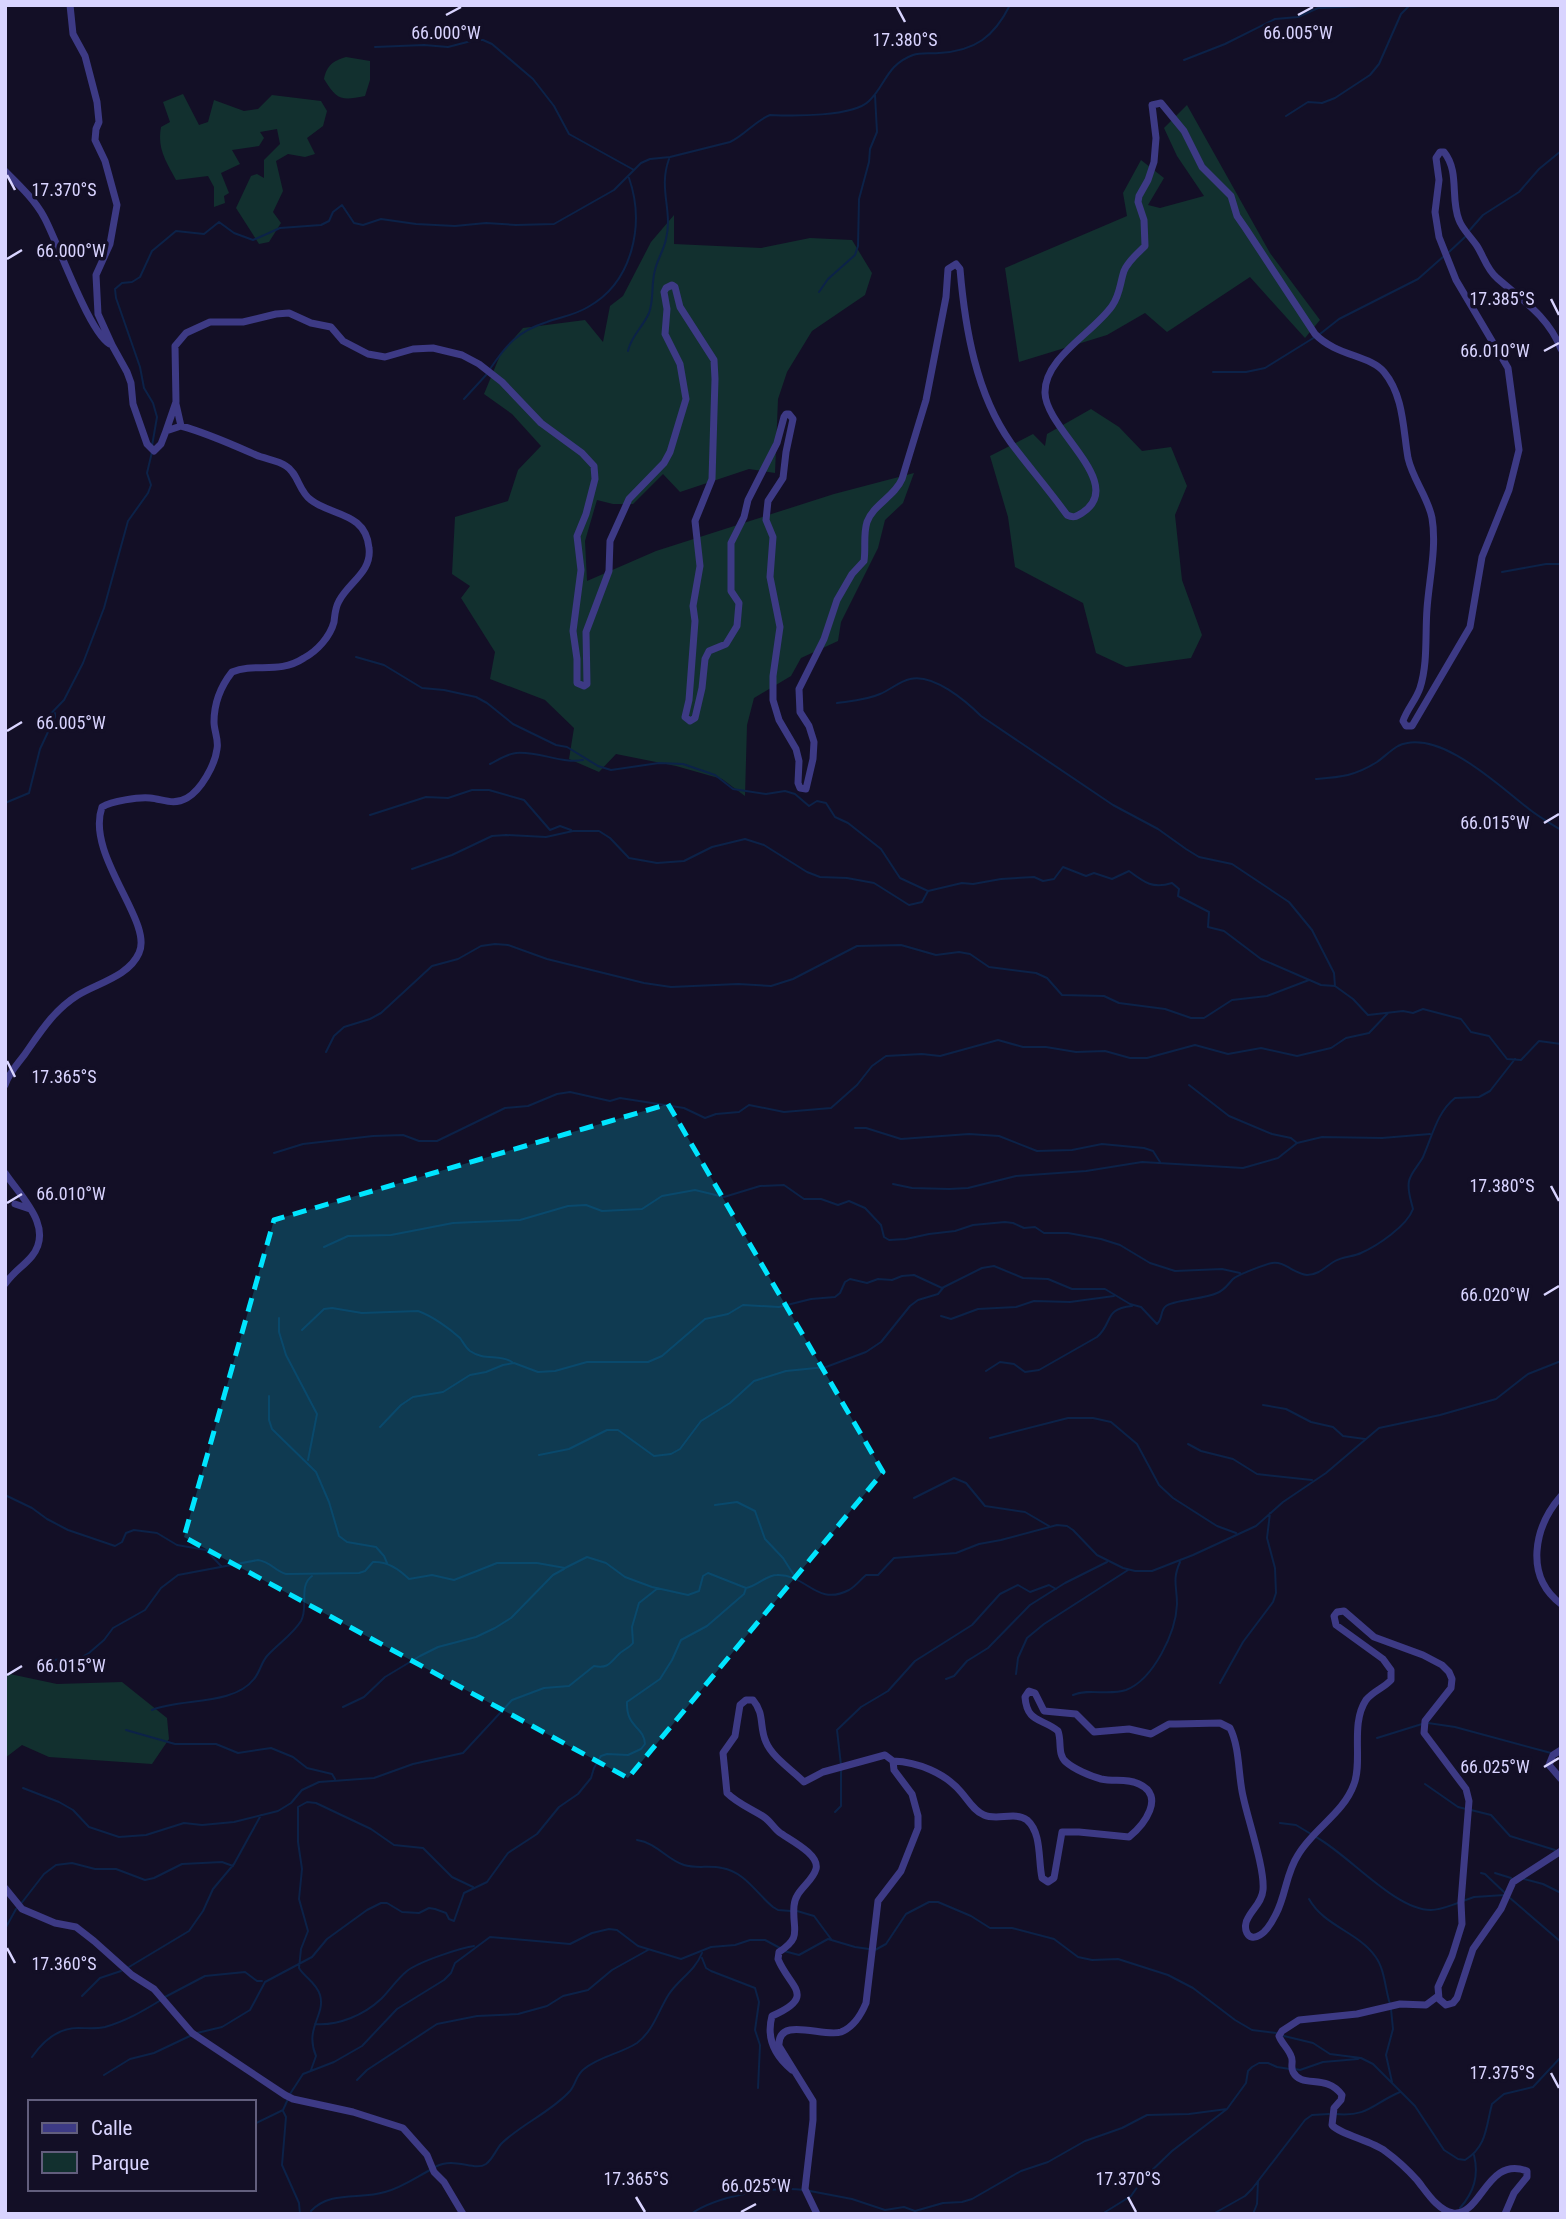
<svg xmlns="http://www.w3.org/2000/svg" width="1566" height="2219" viewBox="0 0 1566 2219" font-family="'Roboto Condensed',sans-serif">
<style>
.green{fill:#12302f}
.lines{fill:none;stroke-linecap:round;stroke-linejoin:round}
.stream{stroke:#0c2248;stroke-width:2}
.minor{stroke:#3d3a85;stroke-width:7}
.marked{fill:#00e5ff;fill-opacity:0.2;stroke:#00e5ff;stroke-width:5;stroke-dasharray:14 9;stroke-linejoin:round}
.ticks{fill:none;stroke:#d9d4ff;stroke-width:2.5}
.ticks-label{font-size:18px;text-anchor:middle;fill:#d9d4ff;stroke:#130f26;stroke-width:7;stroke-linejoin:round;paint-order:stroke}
</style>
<rect width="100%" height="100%" fill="#130f26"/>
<!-- green -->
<path class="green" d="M346,57L370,61V80L365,96C341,101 337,100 324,79C327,65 333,61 346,57Z
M183,94L199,125L208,122L214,100L244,111L258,109L272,95L321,101L327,111L323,126L307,138L315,154L305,157L288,154L276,161L283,191L273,212L281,223L269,242L259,244L236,208L251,176L257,174L264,178V160L280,144L277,129L260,132L264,138L259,146L232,150L240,164L221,173L229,193L224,196L225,203L214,207V187L208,176L176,180C166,161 157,149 161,127L170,122L163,102Z
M1187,105L1270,253L1320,320L1305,338L1250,277L1167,332L1145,313L1107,335L1019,362L1005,268L1127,216L1123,193L1141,160L1164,178L1148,205L1160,208L1204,196L1177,156L1164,128Z
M674,215V244L761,248L810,238L852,240L872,273L865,295L812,331L787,372L778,399L775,473L749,469L680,492L663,474L633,504H613L597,500L585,541L587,581L656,551L834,494L914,473L903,503L885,520L878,548L841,622L838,641L801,658L791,676L754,698L747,725L745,796L722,779L676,766L616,754L599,772L569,759L574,728L545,700L490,679L495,652L461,598L470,586L452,574L455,517L508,501L518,470L541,446L512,414L484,394L501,353L523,328L585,320L603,342L610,306L623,296L651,242Z
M1091,409L1119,427L1142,451L1171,447L1187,486L1175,515L1182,580L1202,635L1191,658L1126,667L1096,653L1083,603L1015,567L1008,517L990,456L1033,434L1045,446L1047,434Z
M5,1673L57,1684L122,1682L167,1718L169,1739L152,1764L49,1757L22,1745L5,1758Z"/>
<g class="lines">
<!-- stream -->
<path class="stream" d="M375,47L424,45L448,47L475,40H483L492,44L533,79L554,106L569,134L634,170
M1184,60L1225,44L1275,19L1298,17L1318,8L1387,5
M1286,116L1308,102L1322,103L1335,98L1370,75L1379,64L1401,14L1410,5
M1468,232L1483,215L1519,192L1539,169L1561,151
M1449,252L1465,237
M819,292L828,279L855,255L858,246L859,199L869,162L870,149L877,132L875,95
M1320,334L1339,319L1418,279L1444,256
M628,351C631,336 643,327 649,313C654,300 651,284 655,270C657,260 664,250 666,239C673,210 658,189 669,159
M490,369C506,345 518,331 547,322C561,317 575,315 588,307C633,282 645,224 629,178
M1213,372H1246L1265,368L1315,337
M464,399L487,374
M152,446L157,417L153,403L144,388L140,367L116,298L115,289L122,283L132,282L140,277L152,251L176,231L204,234L219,222L234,233L253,240L280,228L321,225L329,221L333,212L342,205L354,223L363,225L381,219L416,224L455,226L486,223L516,225L554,224L614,190L641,163L650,159L670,157L730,142C745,135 755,121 770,115C793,116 853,117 869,101C886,85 886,65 913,55C921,52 931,54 939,53C975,51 994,37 1010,5
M1502,572L1546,564H1561
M356,657L384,665L422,688L444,690L476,697L487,703L513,724L556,745L567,747L598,766L611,770L659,763L683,764L715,775L733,789L766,794L785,791L795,794L809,806L817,801L826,803L835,817L848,823L881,849L900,878L928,891L962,883L973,884L1001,879L1034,877L1043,881L1054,879L1063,867L1086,876L1094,873L1112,879L1129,871C1145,883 1153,889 1172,883L1179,889L1178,896L1209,912L1208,927L1224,931L1261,959L1321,985L1335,986L1353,999L1368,1015L1403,1011L1413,1013L1423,1009L1461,1019L1471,1032L1489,1036L1507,1059L1521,1060L1539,1041L1561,1044
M837,703C851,701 867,700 880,694C890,690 900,681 910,679C933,673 966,701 981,716L1113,805L1158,829L1186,849L1199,857L1232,864L1289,902L1312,930L1334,973L1335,986
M40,725L64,700L83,663L104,608L128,521L148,493L151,485L147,473L152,452
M490,764C498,760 506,754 516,753C538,751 563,764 583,760
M1316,779C1341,777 1355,776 1377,762C1384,757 1391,750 1398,746C1439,727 1500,787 1529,809C1539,817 1550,823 1561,830
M5,803L29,793L40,749L55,717V713
M370,815L426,797L448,798L472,790H489L524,800L550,830L560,826L571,830
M412,869L452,855L492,836L506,835L546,837L573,831H599L610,838L629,858L657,863L684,861L712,847L745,839L764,845L807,872L820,877L847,878L874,883L909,905L922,902L928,891
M326,1052L334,1036L344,1027L370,1019L381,1013L432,966L458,959L481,946L495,944L508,945L547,959L644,983L671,987L738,984L771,986L793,979L857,946L901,945L936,955L959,952L970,954L989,967L1036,973L1047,978L1062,995L1104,996L1119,1003L1165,1009L1191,1018H1204L1232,1000L1267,996L1309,980
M1189,1085L1229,1116L1272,1134L1291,1138L1297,1143
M855,1128H866L901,1139L969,1134L999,1136L1037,1151L1072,1150L1102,1144L1144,1148L1153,1151L1160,1162
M274,1153L303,1144L373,1136L403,1135L419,1141H437L505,1108L528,1106L557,1094L570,1092L610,1101L620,1098L684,1108L705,1118L716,1114L739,1112L749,1105L784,1112L831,1108L857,1085L872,1066L886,1056L922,1054L940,1056L998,1040L1023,1047H1046L1076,1052L1105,1051L1130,1058H1147L1195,1045L1228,1054L1261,1048L1297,1056L1331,1048L1346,1038L1369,1033L1388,1013
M893,1184L912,1188L949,1189L968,1188L1016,1176L1086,1171L1142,1162L1243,1168L1278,1158L1297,1143L1322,1137L1382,1138L1430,1134
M324,1247L348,1236L391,1235L453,1223L520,1220L568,1206L586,1205L602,1211L642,1209L662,1196L695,1190L724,1197L760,1186L784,1185L804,1199H821L838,1205L849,1201L865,1208L881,1225L884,1237L889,1240L906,1239L929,1234L955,1231L973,1225L1005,1222L1013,1223L1024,1228L1035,1227L1044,1233H1068L1101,1239L1120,1245L1150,1263L1175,1271L1222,1269L1240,1273
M941,1316L951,1319L978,1309L1016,1307L1034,1301L1070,1302L1114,1296
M279,1318V1332L286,1355L317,1414L308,1460
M302,1330L324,1309L332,1308L362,1313L418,1311C432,1316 449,1328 460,1338C463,1342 466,1348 470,1351C484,1361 500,1354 512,1362
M986,1371L1000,1362L1014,1364L1025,1372L1039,1370L1097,1337C1114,1322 1103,1309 1132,1306
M269,1396V1420L272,1429L316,1472L329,1502L339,1536L347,1542L376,1547L384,1556L387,1563
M1263,1405L1286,1409L1311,1422L1333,1427L1343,1436L1365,1439
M380,1427L401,1405L413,1397L443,1392L470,1375L486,1372L503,1365L514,1363L538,1372L555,1371L587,1362H648L662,1356L705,1319L728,1314L743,1305L779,1307L811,1299L835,1297L840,1293L845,1282L850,1279L867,1283L878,1279L892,1280L902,1276L914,1275L942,1288L982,1268L994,1266L1023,1278L1048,1279L1072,1289H1105L1130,1304L1141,1307L1157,1324C1163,1319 1160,1310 1166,1306C1173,1300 1205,1299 1217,1293C1225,1290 1228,1284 1233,1279C1237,1275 1266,1264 1272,1263C1285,1261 1294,1274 1307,1275C1319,1275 1326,1266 1335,1261C1343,1256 1353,1257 1361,1253C1377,1246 1407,1226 1413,1209C1411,1200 1407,1191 1409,1181C1411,1172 1419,1165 1423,1157C1432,1137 1437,1112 1455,1098L1479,1097L1490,1091L1515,1059
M990,1438L1068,1418H1093L1111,1422L1137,1444L1159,1485L1173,1498L1217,1526L1236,1533
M1188,1444L1201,1451L1233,1459L1257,1474L1312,1480
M539,1455L569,1449L607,1430H618L654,1456L671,1454L680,1449L701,1421L730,1403L754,1381L786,1371L826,1367L866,1352L881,1342L910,1306L918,1300L938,1294L943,1288
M5,1495L32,1508L47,1519L68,1530L115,1546L122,1542L126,1533L134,1530L157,1533L177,1545L206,1550L221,1566
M914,1498L954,1478L966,1483L985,1506L1025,1512L1049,1526
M715,1505L737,1502L755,1511L765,1539L783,1558L797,1580
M39,1668L54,1660L82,1657L89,1653L104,1640L113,1628L145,1610L161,1588L178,1575L258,1560C271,1562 275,1571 286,1574L359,1573L365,1571L373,1562C387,1561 399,1569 409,1579L432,1575L454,1580L497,1563H537L565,1568L587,1557L606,1563L625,1577L652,1587L688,1595L699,1591L703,1576L708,1573L746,1588C757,1586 766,1575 777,1575C807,1574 816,1607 849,1590C856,1586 860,1580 866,1575H878L894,1558L956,1553L979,1544L1001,1540L1057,1525L1067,1526L1073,1530L1097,1555L1123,1568L1135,1571H1152L1193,1555L1256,1526L1283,1502L1326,1473L1379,1428L1440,1415L1496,1399L1528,1374L1561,1361
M1016,1674L1018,1658L1027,1638L1044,1624L1128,1570
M946,1679L954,1676L967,1661L988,1648L1030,1605L1065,1583L1107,1562
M1220,1683L1243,1642L1273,1602L1276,1593L1275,1568L1267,1538L1270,1513
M1073,1695C1089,1688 1108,1696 1126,1690C1154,1679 1176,1632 1177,1604C1177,1586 1172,1580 1180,1562
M343,1707L364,1697L385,1677L420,1656L438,1647L476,1637L495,1628L511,1618L553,1575L564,1569
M152,1710C181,1698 233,1706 254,1679C260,1672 261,1663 267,1656C278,1644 293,1634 301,1621C309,1607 298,1586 312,1576
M1428,1723L1455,1727L1551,1753
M126,1730L175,1744H216L238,1753L271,1748L293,1757L307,1768L332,1774L335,1779
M1377,1738L1422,1724
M841,1765L837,1730L861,1707L888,1691L915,1661L972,1625L1000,1594L1018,1585L1030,1592L1049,1585L1056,1589
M1425,1784L1458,1807L1466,1809
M23,1788L59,1802L73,1810L89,1827L119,1837L146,1835L184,1823L202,1825L234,1822L278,1811L291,1803L302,1790L319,1782L374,1778L413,1764L463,1753L512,1700L544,1688L569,1686L594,1666C608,1669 610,1663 619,1654C623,1650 629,1648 633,1643L632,1627L639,1603L658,1588
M1471,1810L1491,1815L1510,1836L1555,1850
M835,1812L841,1806V1770
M1280,1823L1296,1825L1311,1834
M1316,1837C1349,1855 1395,1910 1431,1910C1440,1910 1449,1906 1458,1903
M637,1840C657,1843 666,1859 684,1865C696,1869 710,1865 722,1868C745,1872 756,1893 773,1907L778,1910L791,1911
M1481,1873L1485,1874L1506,1894
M1495,1873L1511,1878
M1524,1879L1543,1884L1561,1893
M1510,1898L1561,1942
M1309,1899C1324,1926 1358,1932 1375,1956C1385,1969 1385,1989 1390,2004
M1463,1901L1474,1897L1505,1895
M20,1905L44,1874L56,1865L72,1863L95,1869H116L145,1880L154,1878L182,1864L222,1862L233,1866
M797,1911L814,1916L831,1939
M5,1929L16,1909
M875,1950L886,1944L906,1914L929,1902H938L971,1916L990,1928H1012L1054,1939L1078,1957L1092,1960L1118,1959L1168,1975L1193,1988L1235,2020L1252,2030L1276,2033
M784,1951L799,1955L828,1939L855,1947L869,1949
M702,1958L706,1968L711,1971L755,1988L759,2002L755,2030L760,2045L758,2088
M129,1967L189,1931L203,1911L213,1889L234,1864L261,1815
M82,1996L100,1978L121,1971
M165,1997L205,1976L245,1972L257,1981H262
M1391,2009L1393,2029L1386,2055L1392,2082
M315,2024C338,2026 364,2015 381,1999C390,1990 397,1979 407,1971C418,1962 460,1948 474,1946
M197,2033L222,2027L250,2010L265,1982L312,1957L327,1939L367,1910L381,1903H387L402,1912L419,1913L429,1908L435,1909L446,1913L449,1919L454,1921L464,1893L487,1882L508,1853L537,1834L559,1807L578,1794L591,1778L594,1768L601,1756L607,1754L628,1755L641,1749L645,1744C644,1726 626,1728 627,1702L660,1679L672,1660L681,1640L707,1626L744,1594L746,1588
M1284,2036L1313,2043L1330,2054L1361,2058L1373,2064L1415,2106L1444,2150L1458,2159L1465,2160C1487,2147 1486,2126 1492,2104L1504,2094L1533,2087L1561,2057
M32,2057C43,2041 58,2028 78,2028C87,2028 96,2029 105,2027C126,2021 143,2011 161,2000
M1295,2069L1300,2070L1323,2062L1358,2059
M311,2070L316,2056C304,2028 326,2015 320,1995C316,1982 305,1978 299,1968L301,1949L308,1931L299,1899L302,1869L298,1842V1807L307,1802L316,1803L371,1829L394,1845L423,1848L452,1877L473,1887
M104,2075L130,2059L154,2053L192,2035
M357,2080L367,2070L437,2024L477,2016L518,2014L547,2006L563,1996L588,1990L612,1970L648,1950
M290,2094L303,2074L334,2062L362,2046L397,2009L444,1980L451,1973L455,1963L490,1937L570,1944L592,1933L609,1929L617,1930L638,1946L681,1959L711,1947L735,1945L750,1940H765L780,1948
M283,2111L286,2117L282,2165L299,2203L300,2214
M1335,2114C1369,2117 1372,2104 1400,2092
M254,2124L283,2110L288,2099
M435,2167C455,2156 474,2172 486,2164C493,2159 496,2149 502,2143C523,2123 551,2112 570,2091C576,2084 576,2075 584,2069C600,2056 620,2054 637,2043C654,2030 658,2011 669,1994C679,1979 695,1971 702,1953
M810,2191L852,2199L885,2210L904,2207L915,2211L943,2203L962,2202L972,2199L1021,2171L1048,2162L1085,2141L1122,2128L1147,2115L1189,2114L1227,2109
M1460,2208C1474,2192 1479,2176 1474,2155
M311,2211C331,2190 360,2200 385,2192C401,2188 415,2178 430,2170
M691,2214C716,2196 773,2186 804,2190
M1102,2214L1131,2196L1143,2179L1172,2151L1227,2109L1246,2083L1248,2071L1252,2067L1259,2063H1268L1277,2067L1290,2069
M1213,2214L1245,2196L1252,2189L1305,2120L1312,2115L1329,2114
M1253,2214L1257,2204L1258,2181"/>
<!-- minor -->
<path class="minor" d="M5,171C19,185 35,200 44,217C57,240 91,339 112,345
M176,404L181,426
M166,431L176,402L175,346L186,333L210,322H243L276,314L289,313L311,323L331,327L343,341L368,354L385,357L413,349L433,348L462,355L479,364L502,382L541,423L582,453L594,466L595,479L586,514L577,536L581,570L573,631L577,659V683L584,686L587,684L586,632L609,571L610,541L629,499L664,463L670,452L686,399L680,364L665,334L667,309L664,292L666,288L672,285L675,287L680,307L714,360L715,379L712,479L695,521L700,566L693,606L695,621L689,700L685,717L690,721L695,718L702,688L705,659L709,651L726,644L737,626L739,603L731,591V543L744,517L748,500L777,443L784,417L786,414H789L793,419L786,452L783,478L768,501L766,520L773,537L770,577L780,627L773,676V700L779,720L796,749L799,761L798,783L800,788L806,789L813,759L814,742L809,726L800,712L799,689L824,639L837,600L852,574L864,561C866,548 863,535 867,522C873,505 895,496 902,479L926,400L946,297L948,269L956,264L960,269C965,328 976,394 1011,443C1029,467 1049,490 1067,515C1073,518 1076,517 1082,513C1128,484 1046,430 1045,393C1044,358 1093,333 1112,306C1120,295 1120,283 1124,271C1128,261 1138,253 1145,246L1144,220L1138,202L1139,196L1148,180L1154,162L1156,138L1152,105L1161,103L1184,131L1202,167L1231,196L1237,216L1246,229L1315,334C1336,356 1370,355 1384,372C1404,396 1403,430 1408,458C1413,480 1428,497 1432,518C1437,547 1429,580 1427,609C1425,635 1428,663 1420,688C1416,700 1407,709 1403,721L1406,726H1412L1470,627L1482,557L1509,490L1519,450L1508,368L1456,280L1439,237L1435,212L1439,180L1436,158L1440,152H1444C1460,172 1450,198 1459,220C1462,229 1471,237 1477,246C1484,257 1487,270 1497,278C1522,300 1548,316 1561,349
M5,1085C10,1071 17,1065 25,1054C41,1031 54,1010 78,995C98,983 129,976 139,953C154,922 85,855 102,807C112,801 138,797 150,798C163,799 173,806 187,798C201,790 215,765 217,749C219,740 214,731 214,722C214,703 221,686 232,672C256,662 278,675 304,658C317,651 330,637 334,622C335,614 335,608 339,601C349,582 372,572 369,548C366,512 331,516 311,500C299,492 298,473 286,466C278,460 265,459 256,455C231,444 207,433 181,426L166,431L161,444L154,451L147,444L133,404L131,383L127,372L112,345L98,314L96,275L110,244L117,205L105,161L95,140L96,129L99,122L97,102L85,56L73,34L70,5
M5,1173C20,1196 55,1227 32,1256C23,1267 15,1270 5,1284
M15,1204L30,1209
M1561,1496C1534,1527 1524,1576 1561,1604
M1561,1750L1553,1755L1549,1765L1561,1779
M5,1888L22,1909L55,1923L76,1927L94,1941L132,1975L154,1989L192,2033L285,2095L293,2099L353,2112L403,2128L427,2155L434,2172L444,2182L463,2214
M1438,1996L1426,2005L1400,2004L1357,2014L1299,2020L1282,2031L1279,2036C1282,2044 1288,2048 1291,2056C1294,2061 1290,2066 1293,2072C1302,2089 1326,2073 1342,2095L1341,2100L1334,2108L1332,2125C1339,2134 1372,2141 1385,2151C1396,2159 1408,2170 1417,2180C1426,2191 1437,2210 1453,2213C1481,2217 1487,2155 1527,2171V2177L1514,2193L1505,2214
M792,2070C775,2056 766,2038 772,2016C818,1996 789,1987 778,1959L779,1952C803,1936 792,1931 794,1906C795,1890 812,1883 816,1869C820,1854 788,1839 779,1832C774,1828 770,1821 764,1817C752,1809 738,1804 727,1793L723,1753L735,1736L740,1705L746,1700H753C765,1714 759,1727 766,1742C772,1757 792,1770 804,1782L823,1772L885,1755L893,1761
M817,2214L805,2189L813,2120V2101L779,2046C777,2015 824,2038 841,2032C854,2027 861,2015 866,2003L878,1901L901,1871L918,1828V1816L912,1794L894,1770L893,1761C918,1762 945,1773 961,1792C968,1800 974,1811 984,1815C997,1821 1015,1811 1027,1820C1042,1833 1038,1860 1042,1878L1048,1882L1054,1878L1062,1832H1079L1129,1837C1144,1825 1166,1796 1139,1784C1127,1778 1114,1782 1101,1779C1090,1776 1074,1769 1066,1762C1057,1754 1062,1741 1058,1731C1042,1718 1027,1723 1025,1697L1029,1691L1035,1693L1044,1711L1076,1714L1094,1732L1129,1729L1151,1734L1169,1724H1176L1220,1723L1230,1728C1240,1748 1238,1775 1243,1796C1248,1820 1265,1869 1263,1890C1262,1902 1253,1908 1248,1918C1242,1927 1247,1943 1260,1935C1267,1931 1272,1922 1276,1914C1286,1895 1286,1873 1298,1855C1313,1829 1344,1813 1354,1784C1363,1761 1350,1724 1366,1700C1373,1691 1384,1688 1391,1680V1670L1383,1659L1336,1625L1334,1616L1337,1612L1344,1611L1374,1637L1423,1655L1442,1665L1449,1672L1452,1679L1451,1688L1425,1721L1424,1733L1466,1789L1469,1801L1461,1902L1462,1924L1452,1956L1438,1987L1439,1999L1446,2005L1453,2003L1457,1998L1473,1949L1501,1909L1513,1882L1561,1851"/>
</g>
<!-- marked area -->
<path class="marked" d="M668,1104L883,1472L628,1778L184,1537L274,1220Z"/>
<!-- ticks -->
<path class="ticks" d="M897,7L905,22M446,15L461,7M1298,15L1313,7M7,175L15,190M7,259L22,250M1551,299L1559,315M1544,351L1559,343M7,731L22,722M1544,823L1559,814M7,1061L15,1077M1551,1186L1559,1201M7,1203L22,1194M1544,1295L1559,1286M7,1675L22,1666M1544,1767L1559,1758M7,1948L15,1963M1551,2073L1559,2088M636,2197L645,2212M1128,2197L1136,2212M741,2212L756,2204"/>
<g class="ticks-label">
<text x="446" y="39">66.000°W</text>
<text x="1298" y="39">66.005°W</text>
<text x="905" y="46">17.380°S</text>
<text x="64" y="196">17.370°S</text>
<text x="71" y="257">66.000°W</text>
<text x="1502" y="305">17.385°S</text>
<text x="1495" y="357">66.010°W</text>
<text x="71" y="729">66.005°W</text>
<text x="1495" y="829">66.015°W</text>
<text x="64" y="1083">17.365°S</text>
<text x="1502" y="1192">17.380°S</text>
<text x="71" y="1200">66.010°W</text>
<text x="1495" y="1301">66.020°W</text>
<text x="71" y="1672">66.015°W</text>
<text x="1495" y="1773">66.025°W</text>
<text x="64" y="1970">17.360°S</text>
<text x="1502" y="2079">17.375°S</text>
<text x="636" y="2185">17.365°S</text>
<text x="1128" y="2185">17.370°S</text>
<text x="756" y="2192">66.025°W</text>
</g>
<!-- border -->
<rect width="1566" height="2219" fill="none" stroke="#d9d4ff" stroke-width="14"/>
<!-- legend -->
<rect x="28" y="2100" width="228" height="91" fill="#130f26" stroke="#625e7d" stroke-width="2"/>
<rect x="42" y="2123" width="35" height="10" fill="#3d3a85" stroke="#625e7d" stroke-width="2"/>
<text x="91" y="2135" font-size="21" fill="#d9d4ff">Calle</text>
<rect x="42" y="2152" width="35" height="21" fill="#12302f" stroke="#625e7d" stroke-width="2"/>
<text x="91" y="2170" font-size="21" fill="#d9d4ff">Parque</text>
</svg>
